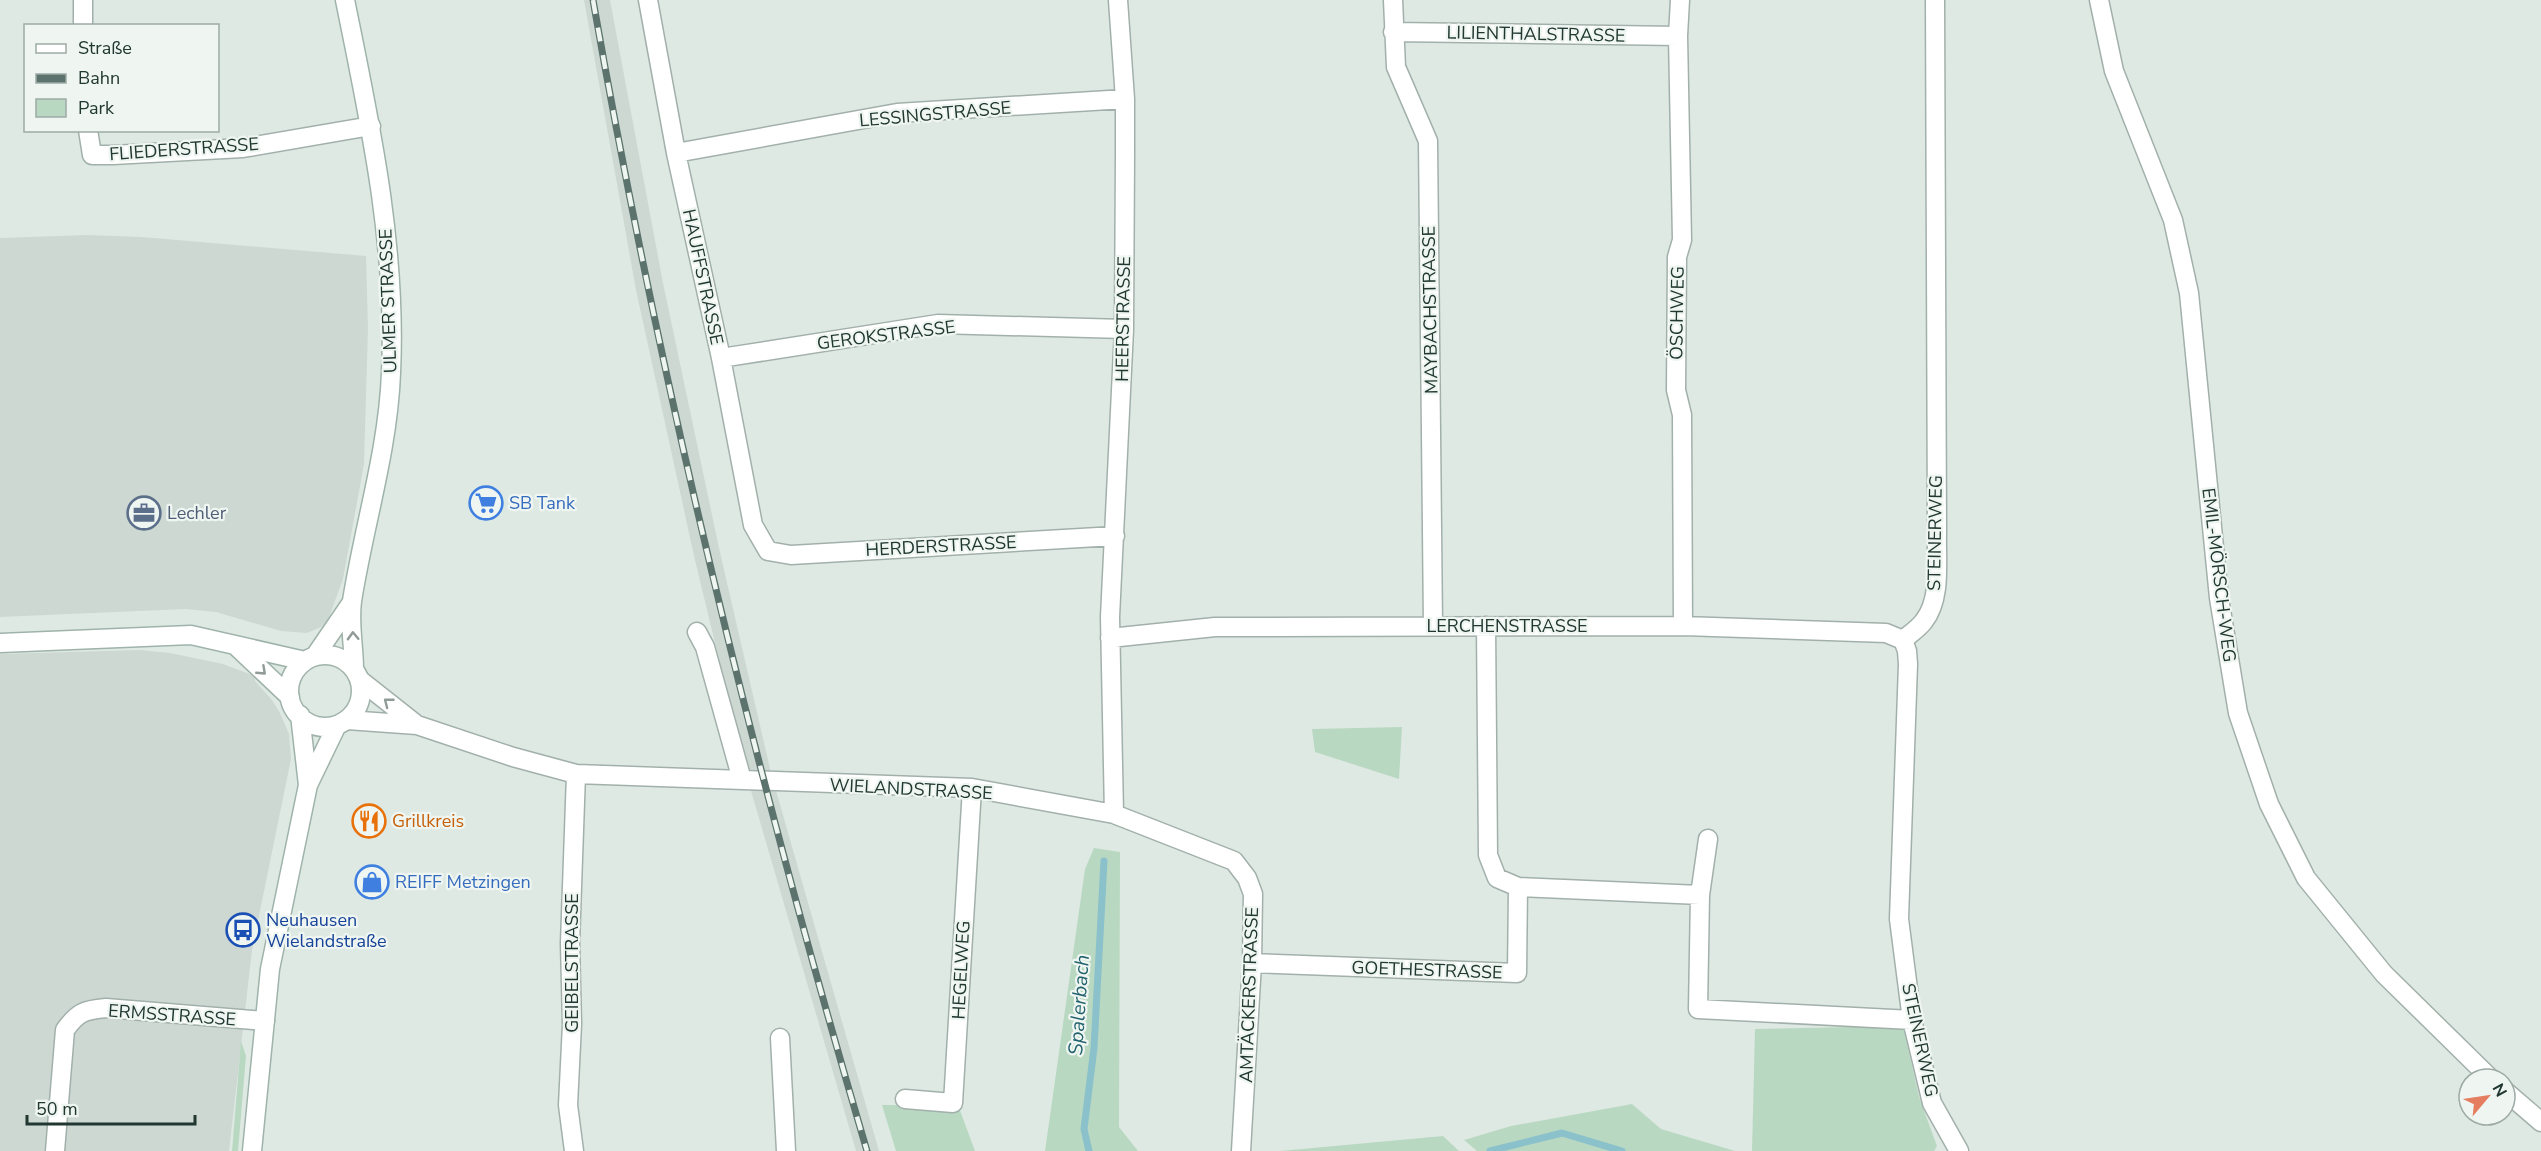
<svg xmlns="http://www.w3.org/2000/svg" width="2541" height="1151" viewBox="0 0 2541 1151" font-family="'Nunito Sans',sans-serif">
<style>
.built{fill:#cdd8d3}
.green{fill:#b9d8c1}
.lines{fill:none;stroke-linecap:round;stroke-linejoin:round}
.stream{stroke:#8ac1ca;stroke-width:7}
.street-casing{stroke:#a2b0ab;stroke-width:21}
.secondary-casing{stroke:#9fb3ab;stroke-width:21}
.street{stroke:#fff;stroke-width:18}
.secondary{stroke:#fff;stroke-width:18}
.rail-casing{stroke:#5b736c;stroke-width:7}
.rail{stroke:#eff6f2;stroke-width:4.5;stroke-dasharray:14;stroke-linecap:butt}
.oneway{stroke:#909b98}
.labels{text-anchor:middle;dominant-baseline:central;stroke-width:4.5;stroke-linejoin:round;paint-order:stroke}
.street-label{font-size:18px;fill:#213731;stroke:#eff6f2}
.shop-label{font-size:18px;fill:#366cbe;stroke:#eff6f2;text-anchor:start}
.service-label{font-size:18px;fill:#4e5e75;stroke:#eff6f2;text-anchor:start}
.food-label{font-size:18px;fill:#c56008;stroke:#eff6f2;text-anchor:start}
.transit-label{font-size:18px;fill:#164399;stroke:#eff6f2;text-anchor:start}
.water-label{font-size:20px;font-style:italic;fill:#21626d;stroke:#eff6f2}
</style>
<rect width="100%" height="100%" fill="#dfe9e4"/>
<!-- built -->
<path class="built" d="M584,0H610L663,283L719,548L771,773L879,1151H856L749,784L694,556L636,290Z
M87,235L142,237L366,256L368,328L364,464L343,579L328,620L321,627L307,633L281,631L216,612L185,609L0,617V238Z
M140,650L170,653L223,664L255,676V681L272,700L280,713L289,734L291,759L252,950L229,1151H0V654Z"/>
<!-- green -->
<path class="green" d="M1402,727L1399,779L1315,752L1312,729Z
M1094,848L1120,852L1119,1127L1138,1151H1156H1045L1085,869Z
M1903,1026L1919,1097L1937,1146L1934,1151H1752L1755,1029Z
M241,1041L246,1056L238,1151H232Z
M1632,1104L1661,1129L1735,1151H1477L1464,1140L1511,1126Z
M882,1105H958L975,1151H896Z
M1443,1136L1459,1151H1280Z"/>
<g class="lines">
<!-- stream -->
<path class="stream" d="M1089,1151L1084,1129L1094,1048L1104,861
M1490,1151L1562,1133L1622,1151"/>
<defs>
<path id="street" d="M83,0V26
M648,0L676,153L721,358L753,525L768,551L791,555L1115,536
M1393,0L1396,67L1428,141L1433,627
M1680,0L1678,36L1682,240L1677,257L1676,390L1682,415L1683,626
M2099,0L2114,71L2173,220L2189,293L2219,598L2238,713L2269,804L2306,878L2384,974L2491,1079
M1393,32L1678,36
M88,130L92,155H113L243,148L371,126
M676,153L897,113L1125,99
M721,358L938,324L1124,329
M1486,626L1488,855L1497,878L1518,887L1700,895
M697,632L705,647L742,780
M1110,638L1215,627L1683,626L1886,633L1903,640
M1903,640C1910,634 1919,628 1924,621C1942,598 1936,560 1937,533L1935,0
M1903,640L1907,651L1908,664L1899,919L1912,1020L1932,1103L1959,1151
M360,680L417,725
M347,720L417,725L513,757L576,774L972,788L1114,814L1234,861L1247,878L1253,894L1252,963L1241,1151
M1114,814L1110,617L1124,329L1125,155V99L1118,0
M1708,839L1700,895L1698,1009L1912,1020
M1252,963L1517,973L1518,887
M780,1038L786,1151
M2505,1091L2541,1122
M905,1099L953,1103L972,788
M55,1151L65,1030C78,1012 84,1010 106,1008L265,1021
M574,1151L568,1105L572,1024L570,943L576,774"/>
<path id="secondary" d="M345,0C370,123 397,246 391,373C388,451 364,525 352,601C349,623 354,648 354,669
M0,643L191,635L305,661
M235,645L290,697
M289 691a36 36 0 1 1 72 0a36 36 0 1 1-72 0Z
M315,656L352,602
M300,715L308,785
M252,1151L270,969L308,785L337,725"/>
</defs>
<!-- street casing -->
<use href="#street" class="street-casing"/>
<!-- secondary casing -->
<use href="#secondary" class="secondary-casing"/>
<!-- street -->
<use href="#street" class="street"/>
<!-- secondary -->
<use href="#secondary" class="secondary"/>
<defs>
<path id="rail" d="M593,0C661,389 755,772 867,1151"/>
</defs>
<!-- rail casing -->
<use href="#rail" class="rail-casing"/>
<!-- rail -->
<use href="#rail" class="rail"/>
</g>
<!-- one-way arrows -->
<defs><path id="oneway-chevron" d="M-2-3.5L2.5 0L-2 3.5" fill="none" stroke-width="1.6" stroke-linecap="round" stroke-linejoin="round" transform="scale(1.5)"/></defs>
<g class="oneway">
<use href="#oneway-chevron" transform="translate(353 636) rotate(-92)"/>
<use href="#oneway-chevron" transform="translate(262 671) rotate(43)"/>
<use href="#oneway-chevron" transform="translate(388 702) rotate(-142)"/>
</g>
<!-- icons -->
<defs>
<symbol id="supermarket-ring" viewBox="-11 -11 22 22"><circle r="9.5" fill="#eff6f2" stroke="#3f7fe0" stroke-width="1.5"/><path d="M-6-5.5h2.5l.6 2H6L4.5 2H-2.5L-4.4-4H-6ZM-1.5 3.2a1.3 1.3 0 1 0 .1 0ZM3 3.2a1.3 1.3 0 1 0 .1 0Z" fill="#3f7fe0"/></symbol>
<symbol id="office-ring" viewBox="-11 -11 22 22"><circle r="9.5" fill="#eff6f2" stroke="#5c6f8a" stroke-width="1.5"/><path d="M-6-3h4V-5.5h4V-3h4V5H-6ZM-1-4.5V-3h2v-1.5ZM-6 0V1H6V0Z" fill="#5c6f8a"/></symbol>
<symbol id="restaurant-ring" viewBox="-11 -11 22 22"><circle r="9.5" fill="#eff6f2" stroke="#e8710a" stroke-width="1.5"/><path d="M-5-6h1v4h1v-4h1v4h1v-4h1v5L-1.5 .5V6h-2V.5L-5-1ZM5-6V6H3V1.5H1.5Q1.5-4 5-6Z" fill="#e8710a"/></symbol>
<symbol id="shop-ring" viewBox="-11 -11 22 22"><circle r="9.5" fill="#eff6f2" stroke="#3f7fe0" stroke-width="1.5"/><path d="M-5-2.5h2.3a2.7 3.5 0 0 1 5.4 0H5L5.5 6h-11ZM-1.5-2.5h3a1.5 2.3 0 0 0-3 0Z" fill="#3f7fe0"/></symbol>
<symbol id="bus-ring" viewBox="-11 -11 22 22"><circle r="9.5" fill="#eff6f2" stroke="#1a4fb4" stroke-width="1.5"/><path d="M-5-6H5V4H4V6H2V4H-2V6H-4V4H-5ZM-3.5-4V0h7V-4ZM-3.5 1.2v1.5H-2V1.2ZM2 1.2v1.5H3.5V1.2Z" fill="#1a4fb4"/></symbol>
</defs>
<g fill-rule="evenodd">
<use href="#supermarket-ring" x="467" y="484" width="38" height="38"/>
<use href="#office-ring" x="125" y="494" width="38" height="38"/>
<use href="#restaurant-ring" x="350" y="802" width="38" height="38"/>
<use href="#shop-ring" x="353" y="863" width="38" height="38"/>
<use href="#bus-ring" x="224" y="911" width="38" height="38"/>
</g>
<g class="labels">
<!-- street labels -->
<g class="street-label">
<text transform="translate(1536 34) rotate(1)">LILIENTHALSTRASSE</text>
<text transform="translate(935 114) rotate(-5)">LESSINGSTRASSE</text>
<text transform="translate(184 149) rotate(-4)">FLIEDERSTRASSE</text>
<text transform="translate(703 277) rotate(78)">HAUFFSTRASSE</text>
<text transform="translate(388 301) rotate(-92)">ULMER STRASSE</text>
<text transform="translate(1430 310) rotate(-91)">MAYBACHSTRASSE</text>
<text transform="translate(1677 313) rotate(-89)">ÖSCHWEG</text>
<text transform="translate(1123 319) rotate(-89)">HEERSTRASSE</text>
<text transform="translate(886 335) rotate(-7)">GEROKSTRASSE</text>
<text transform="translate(1935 533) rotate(-89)">STEINERWEG</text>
<text transform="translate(941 546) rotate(-3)">HERDERSTRASSE</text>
<text transform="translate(2219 575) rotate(83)">EMIL-MÖRSCH-WEG</text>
<text x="1507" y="626">LERCHENSTRASSE</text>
<text transform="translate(911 789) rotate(3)">WIELANDSTRASSE</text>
<text transform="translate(572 963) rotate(-90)">GEIBELSTRASSE</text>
<text transform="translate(961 970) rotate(-87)">HEGELWEG</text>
<text transform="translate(1427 970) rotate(2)">GOETHESTRASSE</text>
<text transform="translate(1249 995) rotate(-88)">AMTÄCKERSTRASSE</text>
<text transform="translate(172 1015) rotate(4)">ERMSSTRASSE</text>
<text transform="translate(1920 1040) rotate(78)">STEINERWEG</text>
</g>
<!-- shop labels -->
<g class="shop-label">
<text x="509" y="503">SB Tank</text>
<text x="395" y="882">REIFF Metzingen</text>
</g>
<!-- service labels -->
<g class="service-label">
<text x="167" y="513">Lechler</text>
</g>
<!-- food labels -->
<g class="food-label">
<text x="392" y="821">Grillkreis</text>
</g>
<!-- transit labels -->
<g class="transit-label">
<text x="266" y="920">Neuhausen<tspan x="266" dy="21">Wielandstraße</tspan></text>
</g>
<!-- water labels -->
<g class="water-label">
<text transform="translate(1079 1005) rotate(-86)">Spalerbach</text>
</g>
</g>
<!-- legend -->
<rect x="24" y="24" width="195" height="108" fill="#eff6f2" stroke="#9daaa5" stroke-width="1.5"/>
<rect x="36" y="44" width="30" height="9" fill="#ffffff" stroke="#9daaa5" stroke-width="1.5"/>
<text x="78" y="54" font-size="18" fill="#213731">Straße</text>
<rect x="36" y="74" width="30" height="9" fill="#5b736c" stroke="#9daaa5" stroke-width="1.5"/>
<text x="78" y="84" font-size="18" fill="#213731">Bahn</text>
<rect x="36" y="99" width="30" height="18" fill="#b9d8c1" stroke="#9daaa5" stroke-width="1.5"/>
<text x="78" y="114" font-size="18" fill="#213731">Park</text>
<!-- north arrow -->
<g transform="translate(2487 1097) rotate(61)"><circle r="28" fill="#eff6f2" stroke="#9daaa5" stroke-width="1.5"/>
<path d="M0-4.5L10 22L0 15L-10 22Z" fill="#e57e60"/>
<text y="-9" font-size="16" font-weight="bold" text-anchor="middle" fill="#213731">N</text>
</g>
<!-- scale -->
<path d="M27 1115v9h168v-9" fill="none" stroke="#213731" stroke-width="3"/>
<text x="36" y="1115" font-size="18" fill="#213731" stroke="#eff6f2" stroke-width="4.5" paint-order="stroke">50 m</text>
</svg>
